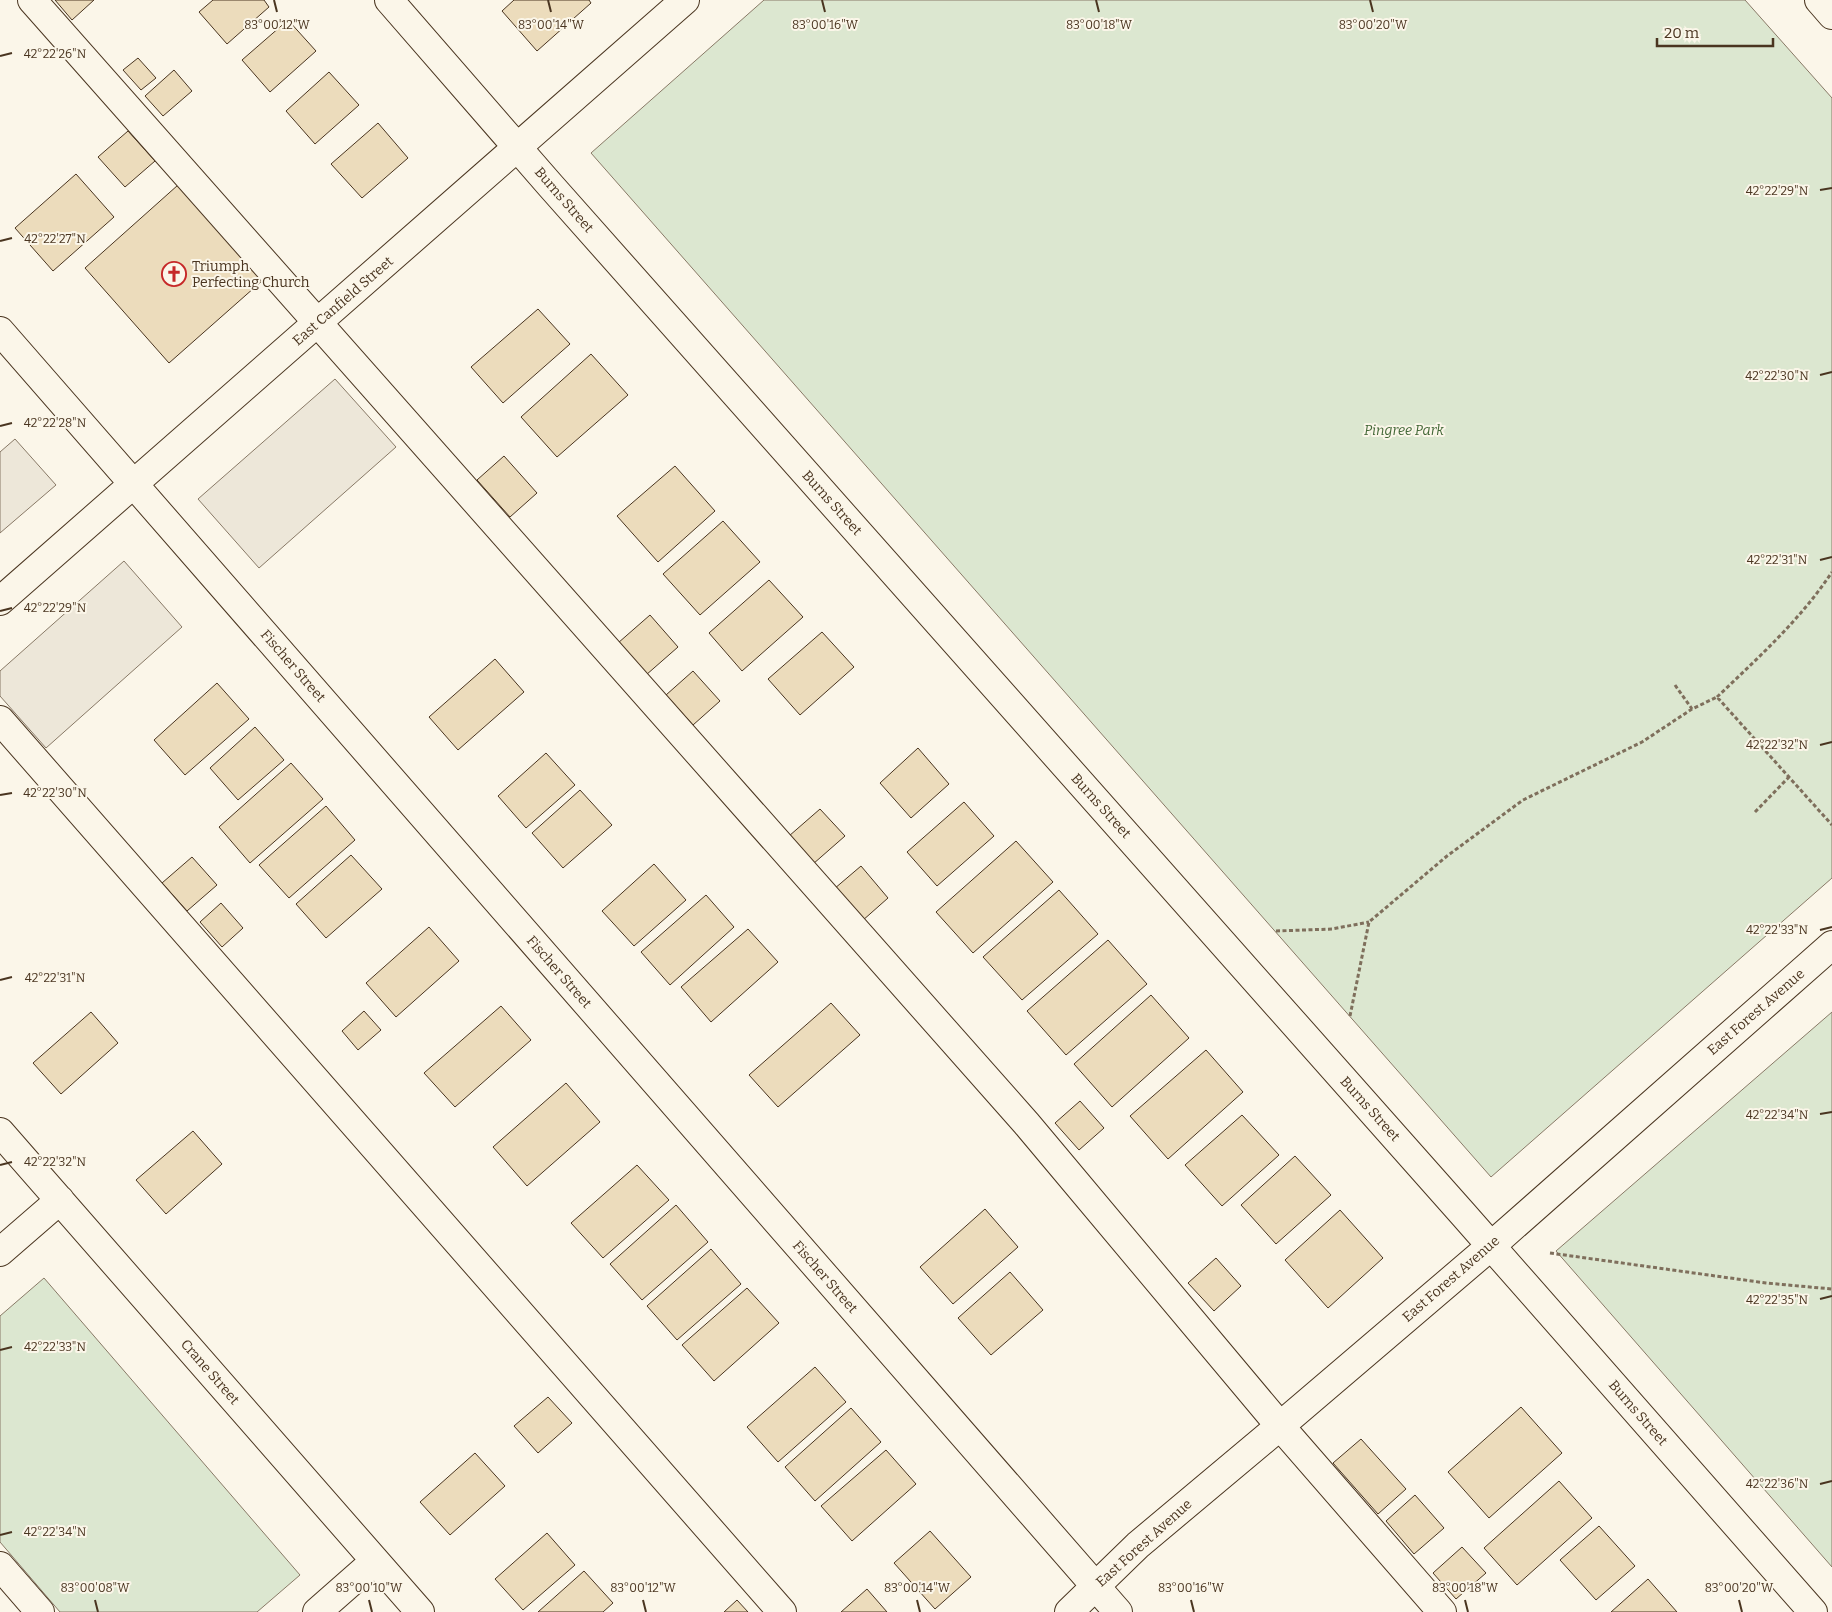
<svg xmlns="http://www.w3.org/2000/svg" width="1832" height="1612" viewBox="0 0 1832 1612" font-family="Bitter,serif">
<style>
.green{fill:#dce7d0;stroke:#887966}
.parking{fill:#ede7d9;stroke:#887966}
.building{fill:#ecdcbc;stroke:#4a3520}
.lines{fill:none;stroke-linecap:round;stroke-linejoin:round}
.minor-casing{stroke:#4a3520;stroke-width:30}
.major-casing{stroke:#4a3520;stroke-width:30}
.path{stroke:#7f6f5c;stroke-width:3;stroke-dasharray:4 2.5;stroke-linecap:butt}
.minor{stroke:#fbf6e9;stroke-width:28}
.major{stroke:#fbf6e9;stroke-width:28}
.ticks{fill:none;stroke:#4a3520;stroke-width:2}
.labels{text-anchor:middle;dominant-baseline:central;stroke-width:4;stroke-linejoin:round;paint-order:stroke}
.street-label{font-size:14px;fill:#4a3520;stroke:#fbf6e9}
.poi-label{font-size:14px;fill:#4a3520;stroke:#fbf6e9;text-anchor:start}
.park-label{font-size:14px;font-style:italic;fill:#436837;stroke:#fbf6e9}
.ticks-label{font-size:12px;text-anchor:middle;fill:#4a3520;stroke:#fbf6e9;stroke-width:4;stroke-linejoin:round;paint-order:stroke}
</style>
<rect width="100%" height="100%" fill="#fbf6e9"/>
<!-- green -->
<path class="green" d="M764,0H1745L1832,98V878L1491,1177L591,153Z
M1832,1012V1567L1556,1251Z
M44,1278L300,1575L257,1612H60L0,1542V1316Z"/>
<!-- parking -->
<path class="parking" d="M335,379L396,447L259,568L198,499Z
M15,439L56,485L0,533V452Z
M124,561L182,627L46,748L0,696V671Z"/>
<!-- building -->
<path class="building" d="M55,0H94L72,20Z
M213,0H264L269,7L227,44L199,12Z
M514,0H589L591,3L537,51L502,11Z
M288,20L316,51L270,92L242,60Z
M138,58L156,78L141,90L123,70Z
M174,70L192,91L163,116L145,96Z
M329,72L359,105L315,144L286,111Z
M378,123L408,158L362,198L331,164Z
M128,131L155,161L125,187L98,157Z
M76,174L114,217L53,271L15,228Z
M178,185L263,280L169,363L85,268Z
M538,309L570,344L503,403L471,367Z
M591,354L628,395L557,457L521,417Z
M504,456L537,493L510,517L477,480Z
M675,466L715,511L658,562L617,516Z
M723,521L760,562L700,615L663,574Z
M769,580L803,617L742,671L709,633Z
M650,615L678,647L646,675L618,643Z
M822,632L854,667L800,715L768,679Z
M495,659L524,692L458,750L429,717Z
M693,671L720,701L693,725L666,695Z
M217,683L249,719L185,775L154,740Z
M255,727L284,760L238,800L210,768Z
M918,748L949,784L911,818L880,783Z
M546,753L575,785L526,828L498,796Z
M291,763L323,799L250,863L219,827Z
M580,790L612,825L563,868L532,833Z
M964,802L994,836L937,886L907,852Z
M326,806L355,840L289,898L259,865Z
M820,809L845,836L813,864L789,836Z
M1016,841L1053,882L973,953L936,912Z
M351,855L382,889L326,938L296,904Z
M192,857L217,885L187,911L162,883Z
M654,864L686,900L634,946L602,911Z
M861,866L888,898L862,921L834,889Z
M1059,890L1098,934L1022,1000L983,957Z
M706,895L734,927L670,985L641,952Z
M221,903L243,928L222,947L200,922Z
M429,927L459,961L396,1017L366,983Z
M748,929L778,962L711,1022L681,987Z
M1108,940L1147,984L1066,1055L1027,1011Z
M1151,995L1189,1038L1112,1107L1074,1064Z
M831,1003L860,1035L778,1107L749,1075Z
M501,1006L531,1040L455,1107L424,1073Z
M364,1011L381,1030L358,1050L342,1031Z
M91,1012L118,1043L61,1094L33,1063Z
M1206,1050L1243,1092L1168,1159L1130,1116Z
M566,1083L600,1122L527,1186L493,1147Z
M1080,1101L1104,1128L1079,1150L1055,1123Z
M1242,1115L1279,1155L1222,1206L1185,1165Z
M193,1131L222,1164L166,1214L136,1180Z
M1295,1156L1331,1195L1276,1244L1241,1205Z
M637,1165L669,1200L603,1258L571,1223Z
M676,1205L708,1242L642,1300L610,1264Z
M985,1209L1018,1247L953,1304L920,1267Z
M1340,1210L1383,1258L1328,1308L1285,1260Z
M711,1249L741,1284L677,1340L647,1306Z
M1216,1258L1241,1286L1214,1311L1188,1283Z
M1010,1272L1043,1310L991,1355L958,1318Z
M747,1288L779,1323L714,1381L682,1345Z
M815,1367L846,1402L778,1462L747,1427Z
M548,1397L572,1423L538,1453L514,1426Z
M1521,1407L1562,1453L1489,1518L1448,1472Z
M851,1408L881,1442L815,1501L785,1467Z
M1361,1439L1406,1489L1378,1514L1333,1463Z
M886,1450L916,1484L852,1541L821,1506Z
M475,1453L505,1486L450,1535L420,1502Z
M1559,1481L1592,1518L1517,1585L1484,1548Z
M1415,1495L1444,1528L1414,1554L1386,1521Z
M1599,1526L1635,1566L1596,1600L1560,1560Z
M930,1531L971,1577L935,1609L894,1563Z
M547,1533L575,1565L523,1610L495,1579Z
M1462,1547L1486,1573L1456,1599L1433,1573Z
M584,1571L613,1603L603,1612H538Z
M1648,1579L1677,1612H1611Z
M867,1589L887,1612H841Z
M737,1600L748,1612H724Z"/>
<g class="lines">
<defs>
<path id="minor" d="M32,0L1026,1123L1280,1426L1442,1612
M389,0L550,185L1463,1214L1813,1612
M1819,0L1832,15
M0,331L1118,1612
M0,601L685,0
M0,720L782,1612
M0,1132L420,1612
M0,1252L60,1200
M0,1566L40,1612
M317,1612L375,1561"/>
<path id="major" d="M1069,1612L1138,1545L1280,1426L1491,1246L1832,945"/>
</defs>
<!-- minor casing -->
<use href="#minor" class="minor-casing"/>
<!-- major casing -->
<use href="#major" class="major-casing"/>
<!-- path -->
<path class="path" d="M1675,685L1692,709
M1717,697C1758,658 1801,619 1832,572
M1755,812L1789,777
M1276,931L1332,929L1369,922
M1350,1016L1369,922L1447,856L1523,800L1642,742L1692,709L1717,697L1832,825
M1550,1253L1766,1283L1832,1289"/>
<!-- minor -->
<use href="#minor" class="minor"/>
<!-- major -->
<use href="#major" class="major"/>
</g>
<!-- ticks -->
<path class="ticks" d="M274,0L277,12M548,0L551,12M822,0L825,12M1096,0L1099,12M1370,0L1373,12M0,56L12,53M1820,190L1832,188M0,241L12,238M1820,375L1832,372M0,426L12,423M1820,560L1832,557M0,611L12,608M1820,745L1832,742M0,795L12,793M1820,930L1832,927M0,980L12,977M1820,1114L1832,1112M0,1165L12,1162M1820,1299L1832,1296M0,1350L12,1347M1820,1484L1832,1481M0,1535L12,1532M95,1600L98,1612M369,1600L372,1612M643,1600L646,1612M917,1600L920,1612M1191,1600L1194,1612M1465,1600L1468,1612M1739,1600L1742,1612"/>
<!-- icons -->
<defs>
<symbol id="church-ring" viewBox="-11 -11 22 22"><circle r="9.5" fill="#fbf6e9" stroke="#c62828" stroke-width="1.5"/><path d="M-1.2-6h2.4v3.5h3.3v2.4h-3.3V6h-2.4V-.1h-3.3v-2.4h3.3Z" fill="#c62828"/></symbol>
</defs>
<g fill-rule="evenodd">
<use href="#church-ring" x="160" y="260" width="28" height="28"/>
</g>
<g class="labels">
<!-- street labels -->
<g class="street-label">
<text transform="translate(564 200) rotate(49)">Burns Street</text>
<text transform="translate(343 301) rotate(-41)">East Canfield Street</text>
<text transform="translate(832 503) rotate(48)">Burns Street</text>
<text transform="translate(293 666) rotate(49)">Fischer Street</text>
<text transform="translate(1101 806) rotate(48)">Burns Street</text>
<text transform="translate(559 972) rotate(49)">Fischer Street</text>
<text transform="translate(1756 1012) rotate(-41)">East Forest Avenue</text>
<text transform="translate(1370 1109) rotate(48)">Burns Street</text>
<text transform="translate(825 1277) rotate(49)">Fischer Street</text>
<text transform="translate(1451 1279) rotate(-41)">East Forest Avenue</text>
<text transform="translate(210 1372) rotate(49)">Crane Street</text>
<text transform="translate(1638 1413) rotate(49)">Burns Street</text>
<text transform="translate(1144 1543) rotate(-42)">East Forest Avenue</text>
</g>
<!-- poi labels -->
<g class="poi-label">
<text x="192" y="266">Triumph<tspan x="192" dy="16">Perfecting Church</tspan></text>
</g>
<!-- park labels -->
<g class="park-label">
<text x="1404" y="430">Pingree Park</text>
</g>
</g>
<g class="ticks-label">
<text x="277" y="29">83°00'12"W</text>
<text x="551" y="29">83°00'14"W</text>
<text x="825" y="29">83°00'16"W</text>
<text x="1099" y="29">83°00'18"W</text>
<text x="1373" y="29">83°00'20"W</text>
<text x="55" y="58">42°22'26"N</text>
<text x="1777" y="195">42°22'29"N</text>
<text x="55" y="243">42°22'27"N</text>
<text x="1777" y="380">42°22'30"N</text>
<text x="55" y="427">42°22'28"N</text>
<text x="1777" y="564">42°22'31"N</text>
<text x="55" y="612">42°22'29"N</text>
<text x="1777" y="749">42°22'32"N</text>
<text x="55" y="797">42°22'30"N</text>
<text x="1777" y="934">42°22'33"N</text>
<text x="55" y="982">42°22'31"N</text>
<text x="1777" y="1119">42°22'34"N</text>
<text x="55" y="1166">42°22'32"N</text>
<text x="1777" y="1304">42°22'35"N</text>
<text x="55" y="1351">42°22'33"N</text>
<text x="1777" y="1488">42°22'36"N</text>
<text x="55" y="1536">42°22'34"N</text>
<text x="95" y="1592">83°00'08"W</text>
<text x="369" y="1592">83°00'10"W</text>
<text x="643" y="1592">83°00'12"W</text>
<text x="917" y="1592">83°00'14"W</text>
<text x="1191" y="1592">83°00'16"W</text>
<text x="1465" y="1592">83°00'18"W</text>
<text x="1739" y="1592">83°00'20"W</text>
</g>
<!-- scale -->
<path d="M1657 38v8h116v-8" fill="none" stroke="#4a3520" stroke-width="2.5"/>
<text x="1664" y="38" font-size="15" fill="#4a3520" stroke="#fbf6e9" stroke-width="4" paint-order="stroke">20 m</text>
</svg>
